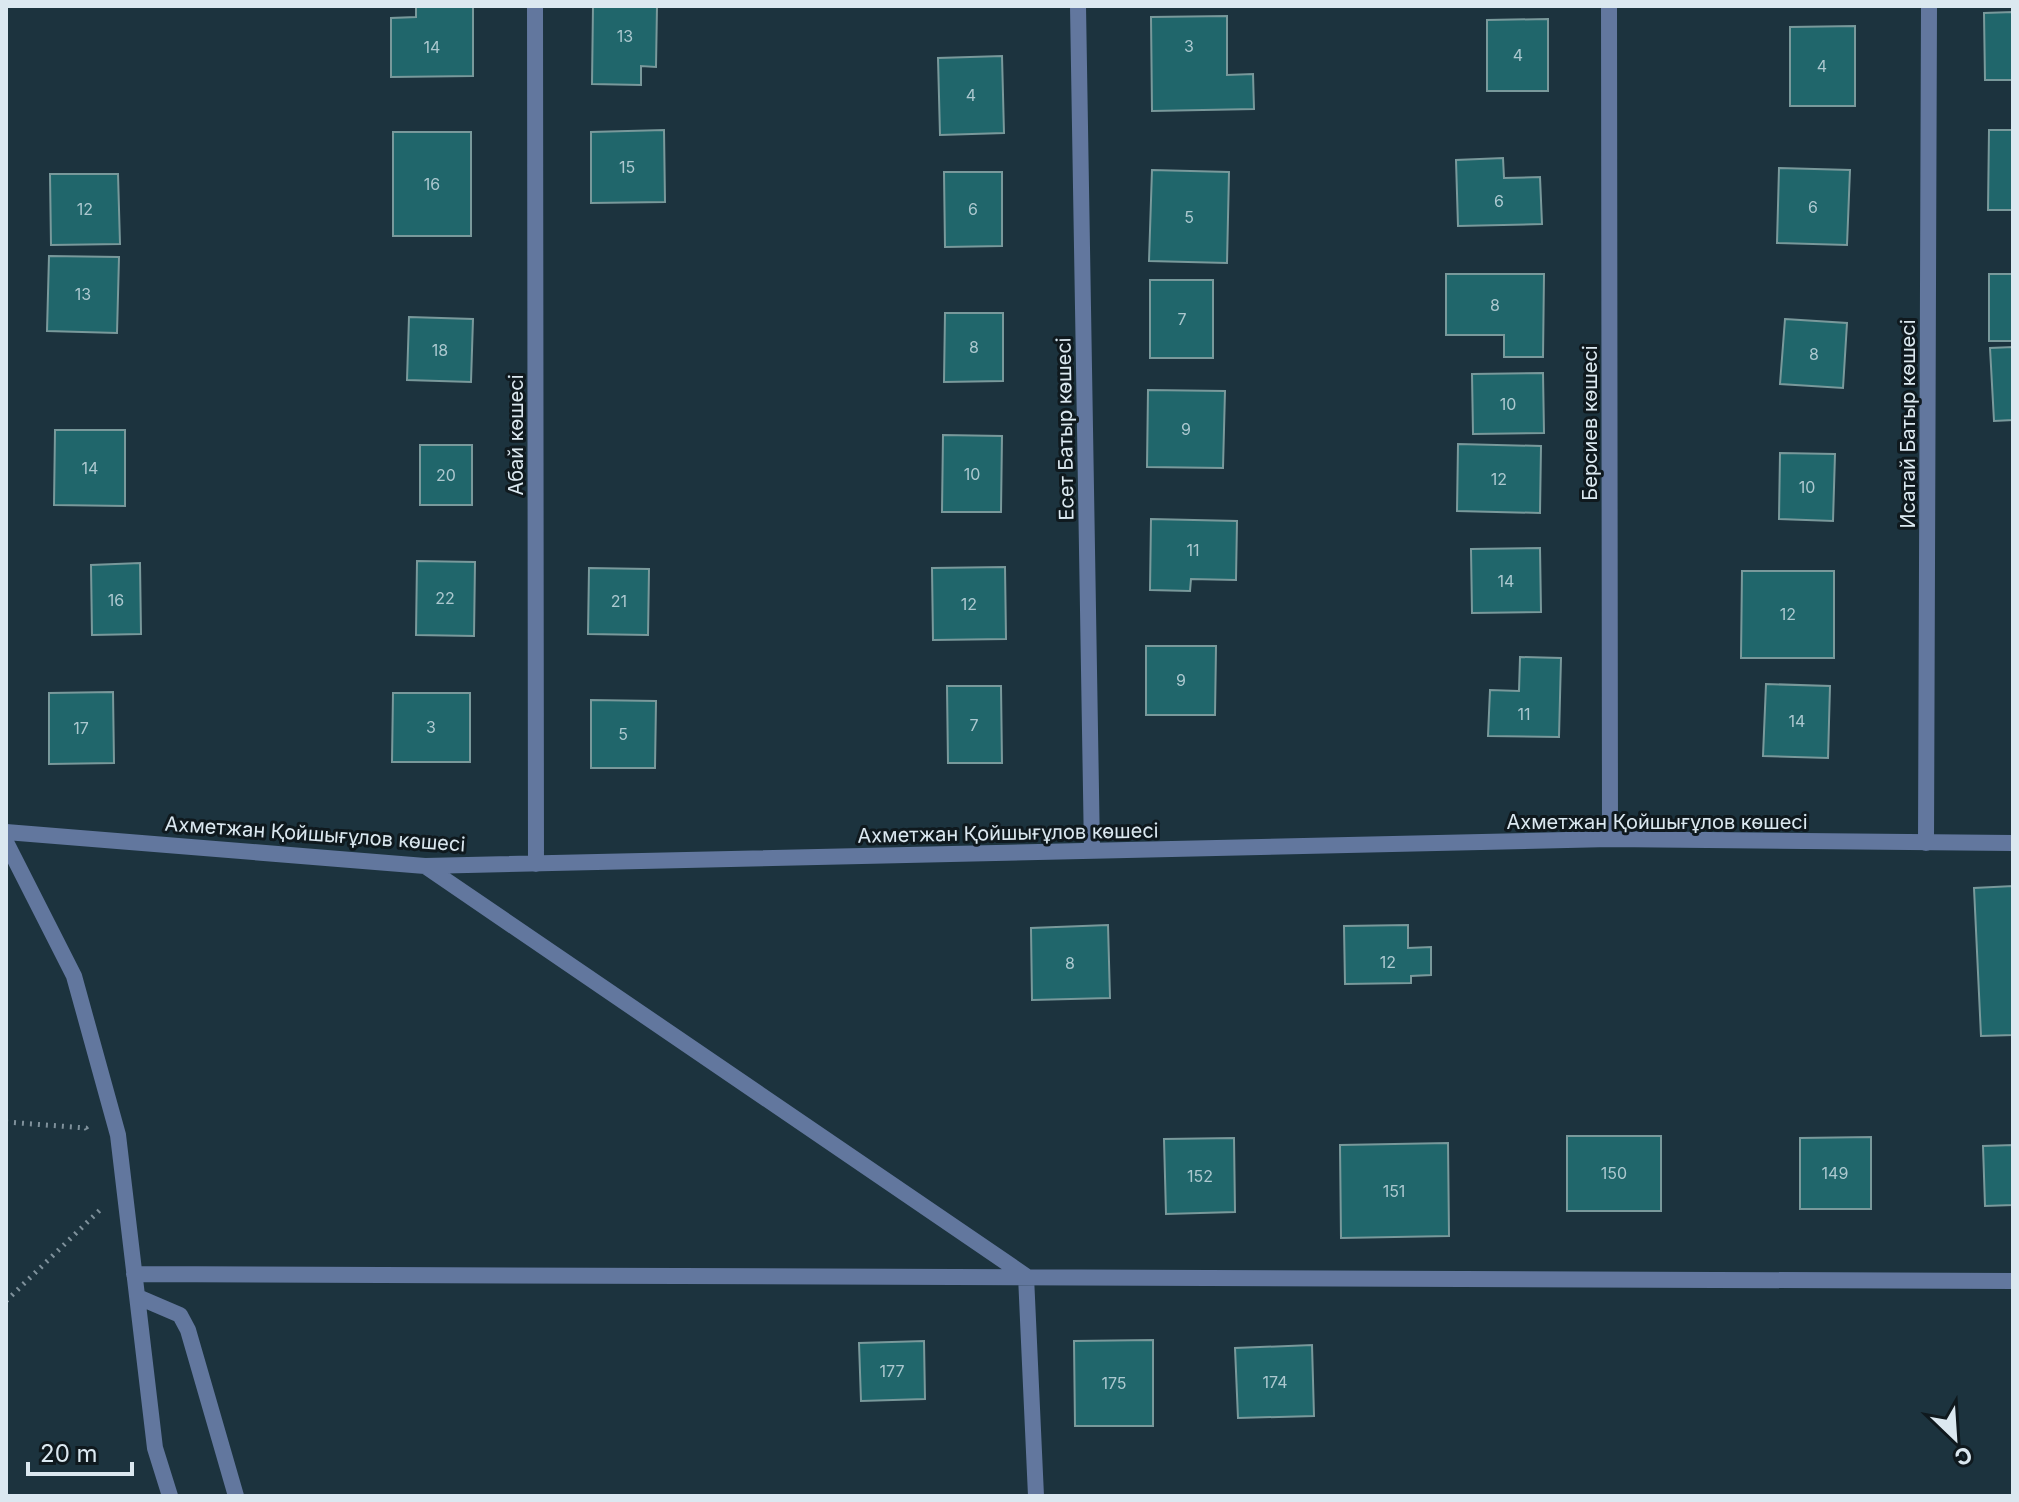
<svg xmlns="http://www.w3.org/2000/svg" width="2019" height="1502" viewBox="0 0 2019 1502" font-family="Inter,sans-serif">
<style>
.building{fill:#20666b;stroke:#79999b;stroke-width:2}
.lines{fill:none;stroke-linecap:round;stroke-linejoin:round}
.path{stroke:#7f919b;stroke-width:5;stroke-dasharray:2 6;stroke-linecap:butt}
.street{stroke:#62779e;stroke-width:16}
.labels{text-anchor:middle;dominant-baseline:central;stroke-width:6;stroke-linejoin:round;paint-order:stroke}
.number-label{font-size:16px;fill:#acc8cf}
.street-label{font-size:20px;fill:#dbe8f0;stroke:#0f191e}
</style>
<rect width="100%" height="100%" fill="#1c333e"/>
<!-- building -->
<path class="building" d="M416,6H473V76L391,77V18L416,17Z
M593,6H657L656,67L641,66V85L592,84Z
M2013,12V80H1985L1984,13Z
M1227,16V75L1253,74L1254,109L1152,111L1151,17Z
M1548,19V91H1487V20Z
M1855,26V106H1790V27Z
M1002,56L1004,133L940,135L938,58Z
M664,130L665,202L591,203V132Z
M1989,130H2013V210H1988Z
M393,132H471V236H393Z
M1503,158L1504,178L1540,177L1542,224L1458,226L1456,160Z
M1779,168L1850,170L1847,245L1777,243Z
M1152,170L1229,172L1227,263L1149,261Z
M944,172H1002V246L945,247Z
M50,174H118L120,244L51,245Z
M49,256L119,257L117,333L47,331Z
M1446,274H1544L1543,357H1504V335H1446Z
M1989,274H2013V341H1989Z
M1150,280H1213V358H1150Z
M945,313H1003V381L944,382Z
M409,317L473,319L471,382L407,380Z
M1785,319L1847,323L1843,388L1780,384Z
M2013,347V420L1994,421L1990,348Z
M1543,373L1544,433L1473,434L1472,374Z
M1148,390L1225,391L1223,468L1147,467Z
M55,430H125V506L54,505Z
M943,435L1002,436L1001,512H942Z
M1458,444L1541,446L1540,513L1457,511Z
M420,445H472V505H420Z
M1780,453L1835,454L1833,521L1779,519Z
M1151,519L1237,521L1236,580L1191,579L1190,591L1150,590Z
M1540,548L1541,612L1472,613L1471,549Z
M417,561L475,562L474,636L416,635Z
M140,563L141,634L92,635L91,565Z
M1005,567L1006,639L933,640L932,568Z
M589,568L649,569L648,635L588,634Z
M1742,571H1834V658H1741Z
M1146,646H1216L1215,715H1146Z
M1520,657L1561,658L1559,737L1488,736L1490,690L1519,691Z
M1766,684L1830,686L1828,758L1763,756Z
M947,686H1001L1002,763H948Z
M113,692L114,763L49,764V693Z
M393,693H470V762H392Z
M591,700L656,701L655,768H591Z
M2013,886V1035L1981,1036L1974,888Z
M1108,925L1110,998L1032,1000L1031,928Z
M1408,925V948L1431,947V975L1411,976V983L1345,984L1344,926Z
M1567,1136H1661V1211H1567Z
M1871,1137V1209H1800V1138Z
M1234,1138L1235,1212L1166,1214L1164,1139Z
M1448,1143L1449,1236L1341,1238L1340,1145Z
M2013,1145V1205L1985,1206L1983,1146Z
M1153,1340V1426H1075L1074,1341Z
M924,1341L925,1399L861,1401L859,1343Z
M1312,1345L1314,1416L1238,1418L1235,1348Z"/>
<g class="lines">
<!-- path -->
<path class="path" d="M6,1122L86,1128L88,1132
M6,1301L103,1207"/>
<!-- street -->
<path class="street" d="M535,6L536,864
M1078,6L1092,851
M1609,6L1610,839
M6,832L425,866L1610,839L2013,843
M6,842L74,976L118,1135L155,1448L170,1496
M1926,843L1929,6
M425,866L1026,1276L1036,1496
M134,1274L2013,1281
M138,1297L180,1315L188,1330L236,1496"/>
</g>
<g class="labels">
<!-- number labels -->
<g class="number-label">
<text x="625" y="36">13</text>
<text x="1189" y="46">3</text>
<text x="432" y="47">14</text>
<text x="1518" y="55">4</text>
<text x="1822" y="66">4</text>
<text x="971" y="95">4</text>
<text x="627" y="167">15</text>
<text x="432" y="184">16</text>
<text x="1499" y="201">6</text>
<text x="1813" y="207">6</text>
<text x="85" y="209">12</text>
<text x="973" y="209">6</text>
<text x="1189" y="217">5</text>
<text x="83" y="294">13</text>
<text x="1495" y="305">8</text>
<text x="1182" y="319">7</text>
<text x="974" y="347">8</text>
<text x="440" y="350">18</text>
<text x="1814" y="354">8</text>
<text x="1508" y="404">10</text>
<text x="1186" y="429">9</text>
<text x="90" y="468">14</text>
<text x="972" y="474">10</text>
<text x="446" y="475">20</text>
<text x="1499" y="479">12</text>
<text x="1807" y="487">10</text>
<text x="1193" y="550">11</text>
<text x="1506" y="581">14</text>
<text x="445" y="598">22</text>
<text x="116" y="600">16</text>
<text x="619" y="601">21</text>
<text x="969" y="604">12</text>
<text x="1788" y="614">12</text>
<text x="1181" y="680">9</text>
<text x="1524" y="714">11</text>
<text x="1797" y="721">14</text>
<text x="974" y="725">7</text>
<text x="431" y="727">3</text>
<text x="81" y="728">17</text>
<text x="623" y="734">5</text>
<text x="1388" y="962">12</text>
<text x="1070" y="963">8</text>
<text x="1614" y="1173">150</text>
<text x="1835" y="1173">149</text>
<text x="1200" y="1176">152</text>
<text x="1394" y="1191">151</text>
<text x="892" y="1371">177</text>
<text x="1275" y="1382">174</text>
<text x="1114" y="1383">175</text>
</g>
<!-- street labels -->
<g class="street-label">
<text transform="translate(1590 423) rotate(-90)">Берсиев көшесі</text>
<text transform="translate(1908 424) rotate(-90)">Исатай Батыр көшесі</text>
<text transform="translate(1065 429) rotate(-91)">Есет Батыр көшесі</text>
<text transform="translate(516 435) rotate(-90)">Абай көшесі</text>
<text x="1657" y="822">Ахметжан Қойшығұлов көшесі</text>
<text transform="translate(1008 833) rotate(-1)">Ахметжан Қойшығұлов көшесі</text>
<text transform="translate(315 834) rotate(4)">Ахметжан Қойшығұлов көшесі</text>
</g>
</g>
<!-- border -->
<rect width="2019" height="1502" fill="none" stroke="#dbe8f0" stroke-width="16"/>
<!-- north arrow -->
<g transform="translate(1955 1438) rotate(155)" stroke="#0f191e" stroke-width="6" paint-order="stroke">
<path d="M0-6L14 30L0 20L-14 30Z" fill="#dbe8f0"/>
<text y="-12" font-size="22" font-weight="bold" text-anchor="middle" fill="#dbe8f0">С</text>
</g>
<!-- scale -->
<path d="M28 1462v12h104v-12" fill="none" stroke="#dbe8f0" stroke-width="4"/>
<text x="40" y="1462" font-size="24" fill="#dbe8f0" stroke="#0f191e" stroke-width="6" paint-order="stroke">20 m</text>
</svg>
